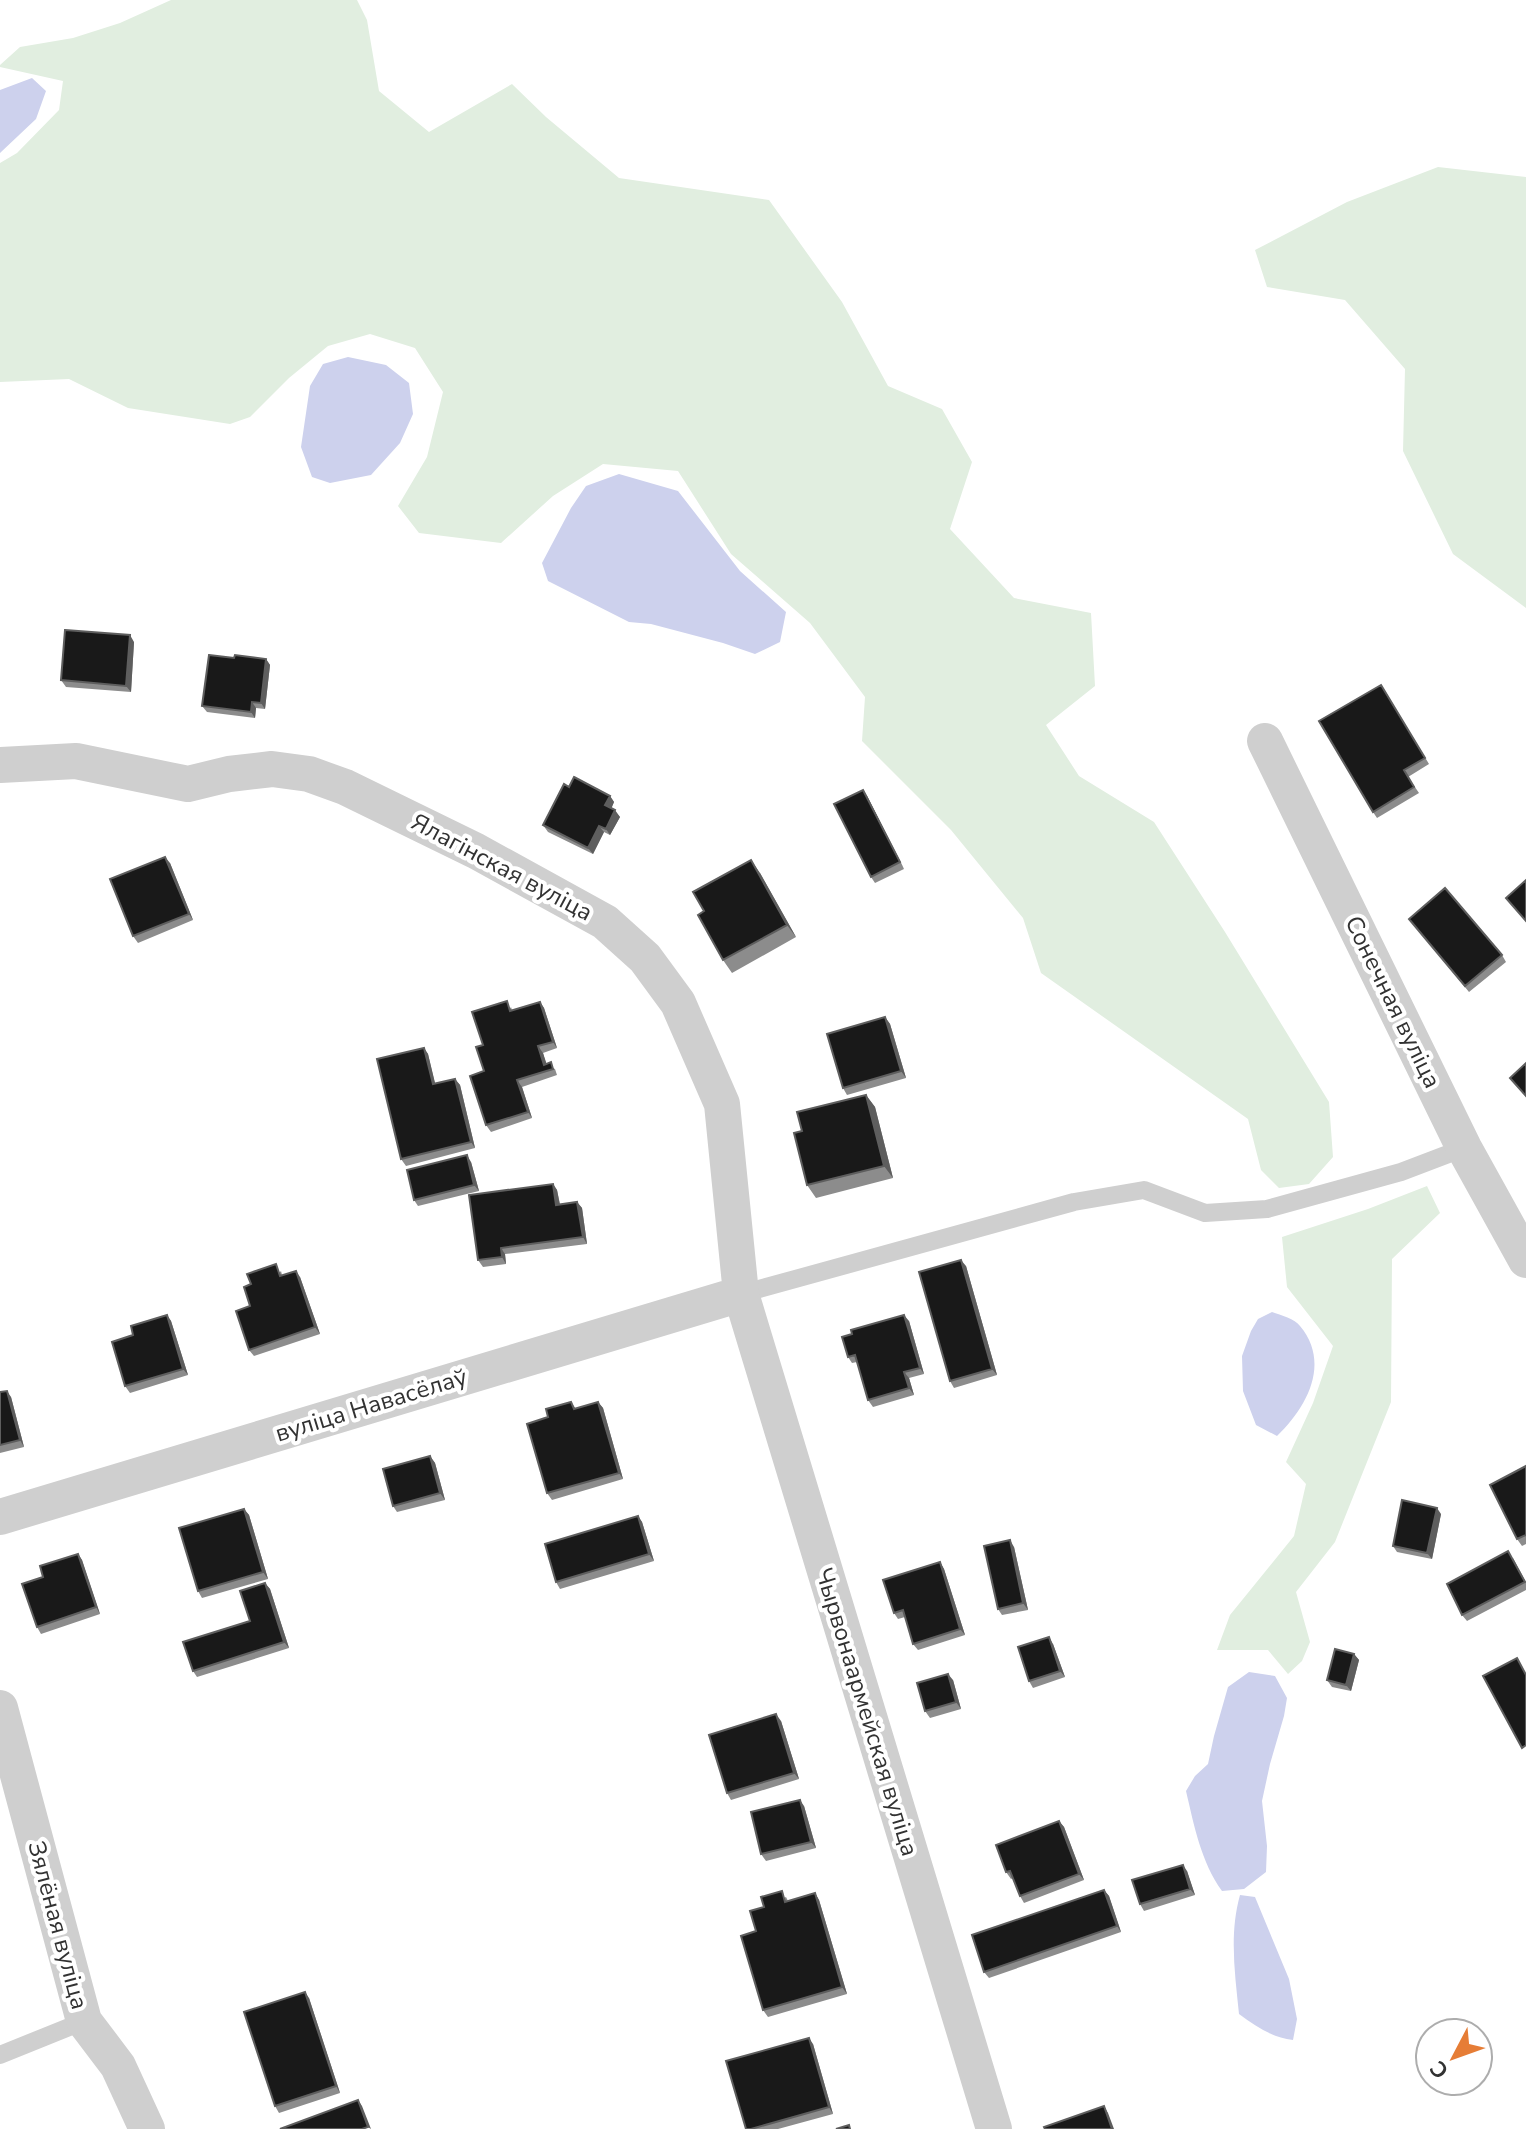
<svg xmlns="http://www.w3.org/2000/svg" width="1526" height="2129" viewBox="0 0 1526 2129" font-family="'Nunito Sans',sans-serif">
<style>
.green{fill:#e1eee0}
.water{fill:#cdd1ed}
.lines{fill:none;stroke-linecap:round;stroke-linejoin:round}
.lane{stroke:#cfcfcf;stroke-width:18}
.street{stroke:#cfcfcf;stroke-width:36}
.wall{fill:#8c8c8c}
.shaded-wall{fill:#5e5e5e}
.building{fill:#191919;stroke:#5e5e5e;stroke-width:2}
.labels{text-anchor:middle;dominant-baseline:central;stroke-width:8;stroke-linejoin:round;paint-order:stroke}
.street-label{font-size:24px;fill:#323232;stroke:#fff}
</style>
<rect width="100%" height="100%" fill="#fff"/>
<!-- green -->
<path class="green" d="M171,0H357L367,20L379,91L429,132L512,84L546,117L619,178L769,200L842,302L888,386L942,409L972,462L950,529L1014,598L1091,613L1095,686L1046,725L1079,776L1154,822L1225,932L1329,1102L1333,1157L1309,1184L1279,1188L1261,1170L1248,1119L1041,973L1023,918L951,830L862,741L865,697L810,623L731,554L678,471L603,464L553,496L501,543L419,533L398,506L427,457L443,392L415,348L370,334L328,346L289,378L250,417L230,424L128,408L69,379L0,382V163L17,153L59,110L63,81L0,67V65L20,47L73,38L120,23Z
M1438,167L1526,177V608L1453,554L1403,451L1405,369L1345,300L1267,287L1255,250L1347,202Z
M1427,1186L1440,1213L1392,1259L1391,1402L1335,1542L1296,1592L1310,1642L1302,1661L1288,1674L1268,1650H1217L1230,1615L1294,1536L1306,1484L1286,1462L1313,1403L1333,1346L1287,1287L1282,1237L1368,1209Z"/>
<!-- water -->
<path class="water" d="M32,78L46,91L36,119L0,153V90Z
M348,357L386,365L409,383L413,414L400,443L371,475L330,483L312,477L301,447L310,386L323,364Z
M619,474L678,491L740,571L786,612L780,642L755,654L723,643L651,624L629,622L548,581L542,563L571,508L586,486Z
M1272,1312C1281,1315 1295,1319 1300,1326C1331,1363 1307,1407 1277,1436L1256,1425L1243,1391L1242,1356L1251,1331L1258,1319Z
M1249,1672L1275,1676L1287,1698L1284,1716L1270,1764L1262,1801L1267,1846L1266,1872L1244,1889L1222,1891C1201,1862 1194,1825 1186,1791L1195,1776L1208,1764L1214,1736L1228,1687Z
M1240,1895L1255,1897L1289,1979L1297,2019L1293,2040C1271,2037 1257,2027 1239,2014C1235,1974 1229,1934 1240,1895Z"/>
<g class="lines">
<!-- lane -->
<path class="lane" d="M741,1294L1074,1202L1144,1190L1205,1213L1267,1209L1401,1172L1464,1148
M0,2055L84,2021"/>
<!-- street -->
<path class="street" d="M1265,741L1464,1148L1526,1260
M0,765L76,761L188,784L229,774L272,769L309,774L345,787L476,851L605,922L645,958L678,1003L722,1104L741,1294L994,2129
M0,1517L741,1294
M0,1708L84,2021L118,2066L147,2129"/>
</g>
<!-- wall -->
<path class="wall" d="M134,642L131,692L66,687L61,680Z
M234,658L266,659L270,665L265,709L256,708L255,718L207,712L202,706Z
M1385,691L1429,764L1408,777L1419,793L1377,818L1373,812Z
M569,787L610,796L614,802L611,808L620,817L610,835L604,832L593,854L548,832L543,825Z
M867,796L904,869L875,883L871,877Z
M170,863L193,920L138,943L133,936Z
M760,873L796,937L732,973L723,960Z
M1409,919L1502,955L1506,962L1469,992Z
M540,1002L544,1008L557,1048L543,1053L546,1064L555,1069L557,1075L522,1087L532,1118L491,1132L486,1125L483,1045L511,1007L512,1010Z
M885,1017L890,1024L906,1078L847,1095L843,1088Z
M424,1048L428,1054L435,1084L455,1079L460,1085L475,1148L406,1166L401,1159Z
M866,1095L875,1107L893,1178L816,1198L807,1185L802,1131Z
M471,1162L479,1191L418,1206L414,1200Z
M553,1184L557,1190L560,1204L577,1202L582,1208L587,1244L505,1254L506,1264L483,1267L478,1260Z
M966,1266L997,1375L954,1388L950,1381Z
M281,1271L282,1275L300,1277L320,1334L254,1356L249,1350L250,1306Z
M167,1315L171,1321L188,1375L130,1393L125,1386L133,1335Z
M909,1321L924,1374L909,1378L914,1395L873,1407L868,1400L857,1362L852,1363L848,1357Z
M0,1392L11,1397L24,1447L0,1453Z
M571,1402L576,1409L598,1402L603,1408L623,1479L552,1500L547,1493L548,1417Z
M430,1456L435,1463L445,1500L397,1512L393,1506Z
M1526,1466V1544L1522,1546L1517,1539Z
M244,1509L249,1515L268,1579L202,1598L198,1591Z
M1441,1514L1432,1559L1397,1552L1393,1546Z
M638,1516L642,1522L654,1561L560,1589L556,1582Z
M1014,1547L1028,1610L1002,1615L998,1609Z
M78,1554L82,1560L100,1614L41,1634L37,1627L43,1577Z
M1513,1558L1526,1582V1590L1467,1621L1462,1615Z
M940,1562L944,1569L965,1635L918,1650L913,1644L905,1617L898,1619L894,1613Z
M265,1583L270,1589L289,1648L197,1677L193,1671L250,1621Z
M1053,1644L1065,1677L1033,1688L1029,1681Z
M1354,1654L1359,1660L1351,1691L1332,1687L1327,1680Z
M953,1680L961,1709L930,1718L925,1711Z
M781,1721L799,1779L731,1800L727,1793Z
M804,1806L816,1848L766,1861L761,1854Z
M1059,1821L1064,1827L1084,1880L1024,1903L1020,1896L1013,1878L1011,1879L1006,1872Z
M1187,1871L1195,1895L1144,1911L1140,1904Z
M1104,1890L1109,1896L1121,1932L989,1978L984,1972Z
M815,1893L819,1900L847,1994L768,2017L763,2010L756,1931L764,1907L786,1897L788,1901Z
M309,1998L340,2093L279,2113L275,2106Z
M813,2044L833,2114L778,2129H746Z"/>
<!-- shaded-wall -->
<path class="shaded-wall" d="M130,635L134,642L131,692L126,686Z
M266,659L270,665L265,709L261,703Z
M252,702L256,708L255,718L251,712Z
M863,790L867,796L904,869L900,862Z
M610,796L614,802L610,812L605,805Z
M615,810L620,817L610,835L606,829Z
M599,826L604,832L593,854L588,848Z
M165,857L170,863L193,920L189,914Z
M751,860L760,873L796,937L787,925Z
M540,1002L544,1008L557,1048L553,1042Z
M885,1017L890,1024L906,1078L901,1071Z
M538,1046L543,1053L549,1071L544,1065Z
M424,1048L428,1054L437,1091L433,1084Z
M455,1079L460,1085L475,1148L471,1142Z
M517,1080L522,1087L532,1118L528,1112Z
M866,1095L875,1107L893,1178L884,1166Z
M467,1155L471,1162L479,1191L474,1185Z
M553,1184L557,1190L561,1211L556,1205Z
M577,1202L582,1208L587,1244L583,1237Z
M501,1248L505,1254L506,1264L502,1257Z
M961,1260L966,1266L997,1375L992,1369Z
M296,1271L300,1277L320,1334L315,1327Z
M167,1315L171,1321L188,1375L183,1369Z
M904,1315L909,1321L924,1374L920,1368Z
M904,1372L909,1378L914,1395L909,1388Z
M7,1391L11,1397L24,1447L20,1440Z
M598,1402L603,1408L623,1479L619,1473Z
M430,1456L435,1463L445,1500L440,1493Z
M1437,1508L1441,1514L1432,1559L1427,1553Z
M244,1509L249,1515L268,1579L263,1572Z
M638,1516L642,1522L654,1561L649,1554Z
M1010,1540L1014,1547L1028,1610L1023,1603Z
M78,1554L82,1560L100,1614L96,1607Z
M940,1562L944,1569L965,1635L960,1629Z
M265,1583L270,1589L289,1648L284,1642Z
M1049,1637L1053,1644L1065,1677L1060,1671Z
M1354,1654L1359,1660L1351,1691L1346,1685Z
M948,1674L953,1680L961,1709L956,1702Z
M776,1714L781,1721L799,1779L794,1773Z
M800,1800L804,1806L816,1848L811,1842Z
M1059,1821L1064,1827L1084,1880L1079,1874Z
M1183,1865L1187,1871L1195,1895L1190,1889Z
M1104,1890L1109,1896L1121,1932L1117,1926Z
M815,1893L819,1900L847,1994L842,1987Z
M305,1992L309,1998L340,2093L336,2086Z
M809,2038L813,2044L833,2114L829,2107Z
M358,2100L362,2106L371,2129L368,2127Z
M1104,2106L1108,2113L1114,2129H1112Z"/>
<!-- building -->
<path class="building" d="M65,630L130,635L126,686L61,680Z
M209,655L234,658L235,655L266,659L261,703L252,702L251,712L202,706Z
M1381,685L1425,758L1404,770L1414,787L1373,812L1319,721Z
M574,777L610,796L605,805L615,810L606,829L599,826L588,848L543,825L564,784L569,787Z
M863,790L900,862L871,877L834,804Z
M165,857L189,914L133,936L110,879Z
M751,860L787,925L723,960L698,915L704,911L693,892Z
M1526,880V921L1506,898Z
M1445,888L1502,955L1465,986L1409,919Z
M507,1001L510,1011L540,1002L553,1042L538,1046L544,1065L551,1062L553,1069L517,1080L528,1112L486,1125L470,1076L484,1071L476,1047L483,1045L472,1012Z
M885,1017L901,1071L843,1088L827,1034Z
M424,1048L433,1084L455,1079L471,1142L401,1159L377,1059Z
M1526,1063V1096L1510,1078Z
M866,1095L884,1166L807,1185L794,1133L802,1131L797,1112Z
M467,1155L474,1185L414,1200L407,1170Z
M553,1184L556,1205L577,1202L583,1237L501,1248L502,1257L478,1260L469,1195Z
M961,1260L992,1369L950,1381L919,1272Z
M276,1264L280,1276L296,1271L315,1327L249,1350L236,1311L250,1306L244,1287L251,1284L247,1274Z
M167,1315L183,1369L125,1386L112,1342L133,1335L131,1326Z
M904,1315L920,1368L904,1372L909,1388L868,1400L855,1355L848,1357L842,1337L852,1334L851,1330Z
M7,1391L20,1440L0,1445V1392Z
M571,1402L574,1409L598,1402L619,1473L547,1493L527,1424L548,1417L546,1409Z
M430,1456L440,1493L393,1506L383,1469Z
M1526,1466V1535L1517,1539L1490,1485Z
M1402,1500L1437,1508L1427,1553L1393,1546Z
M244,1509L263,1572L198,1591L179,1528Z
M638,1516L649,1554L556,1582L545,1544Z
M1010,1540L1023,1603L998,1609L984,1546Z
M1508,1551L1525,1582L1462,1615L1447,1584Z
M78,1554L96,1607L37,1627L22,1584L43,1577L40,1566Z
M940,1562L960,1629L913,1644L903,1610L894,1613L883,1580Z
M265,1583L284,1642L193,1671L183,1642L250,1621L240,1591Z
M1049,1637L1060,1671L1029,1681L1018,1647Z
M1335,1649L1354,1654L1346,1685L1327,1680Z
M1517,1658L1526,1675V1745L1522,1748L1483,1676Z
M948,1674L956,1702L925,1711L917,1683Z
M776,1714L794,1773L727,1793L709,1735Z
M800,1800L811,1842L761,1854L751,1812Z
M1059,1821L1079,1874L1020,1896L1010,1871L1006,1872L996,1845Z
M1183,1865L1190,1889L1140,1904L1132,1880Z
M1104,1890L1117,1926L984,1972L972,1935Z
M782,1891L785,1902L815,1893L842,1987L763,2010L741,1936L756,1931L750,1911L764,1907L761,1897Z
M305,1992L336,2086L275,2106L244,2012Z
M809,2038L829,2107L751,2129H746L726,2061Z
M358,2100L368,2127L362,2129H280Z
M1104,2106L1112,2129H1045L1044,2127Z
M849,2125L850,2129H836Z"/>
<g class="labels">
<!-- street labels -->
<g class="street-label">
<text transform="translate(502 867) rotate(28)">Ялагінская вуліца</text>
<text transform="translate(1393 1002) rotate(64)">Сонечная вуліца</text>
<text transform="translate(371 1405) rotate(-17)">вуліца Навасёлаў</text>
<text transform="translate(867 1712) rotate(73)">Чырвонаармейская вуліца</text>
<text transform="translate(58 1925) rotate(75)">Зялёная вуліца</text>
</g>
</g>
<!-- north arrow -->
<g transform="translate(1454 2057) rotate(229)"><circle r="38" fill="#ffffff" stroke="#adadad" stroke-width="2"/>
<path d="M0-6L14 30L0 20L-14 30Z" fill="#e67d36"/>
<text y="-12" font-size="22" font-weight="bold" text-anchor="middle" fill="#323232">С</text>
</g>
</svg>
